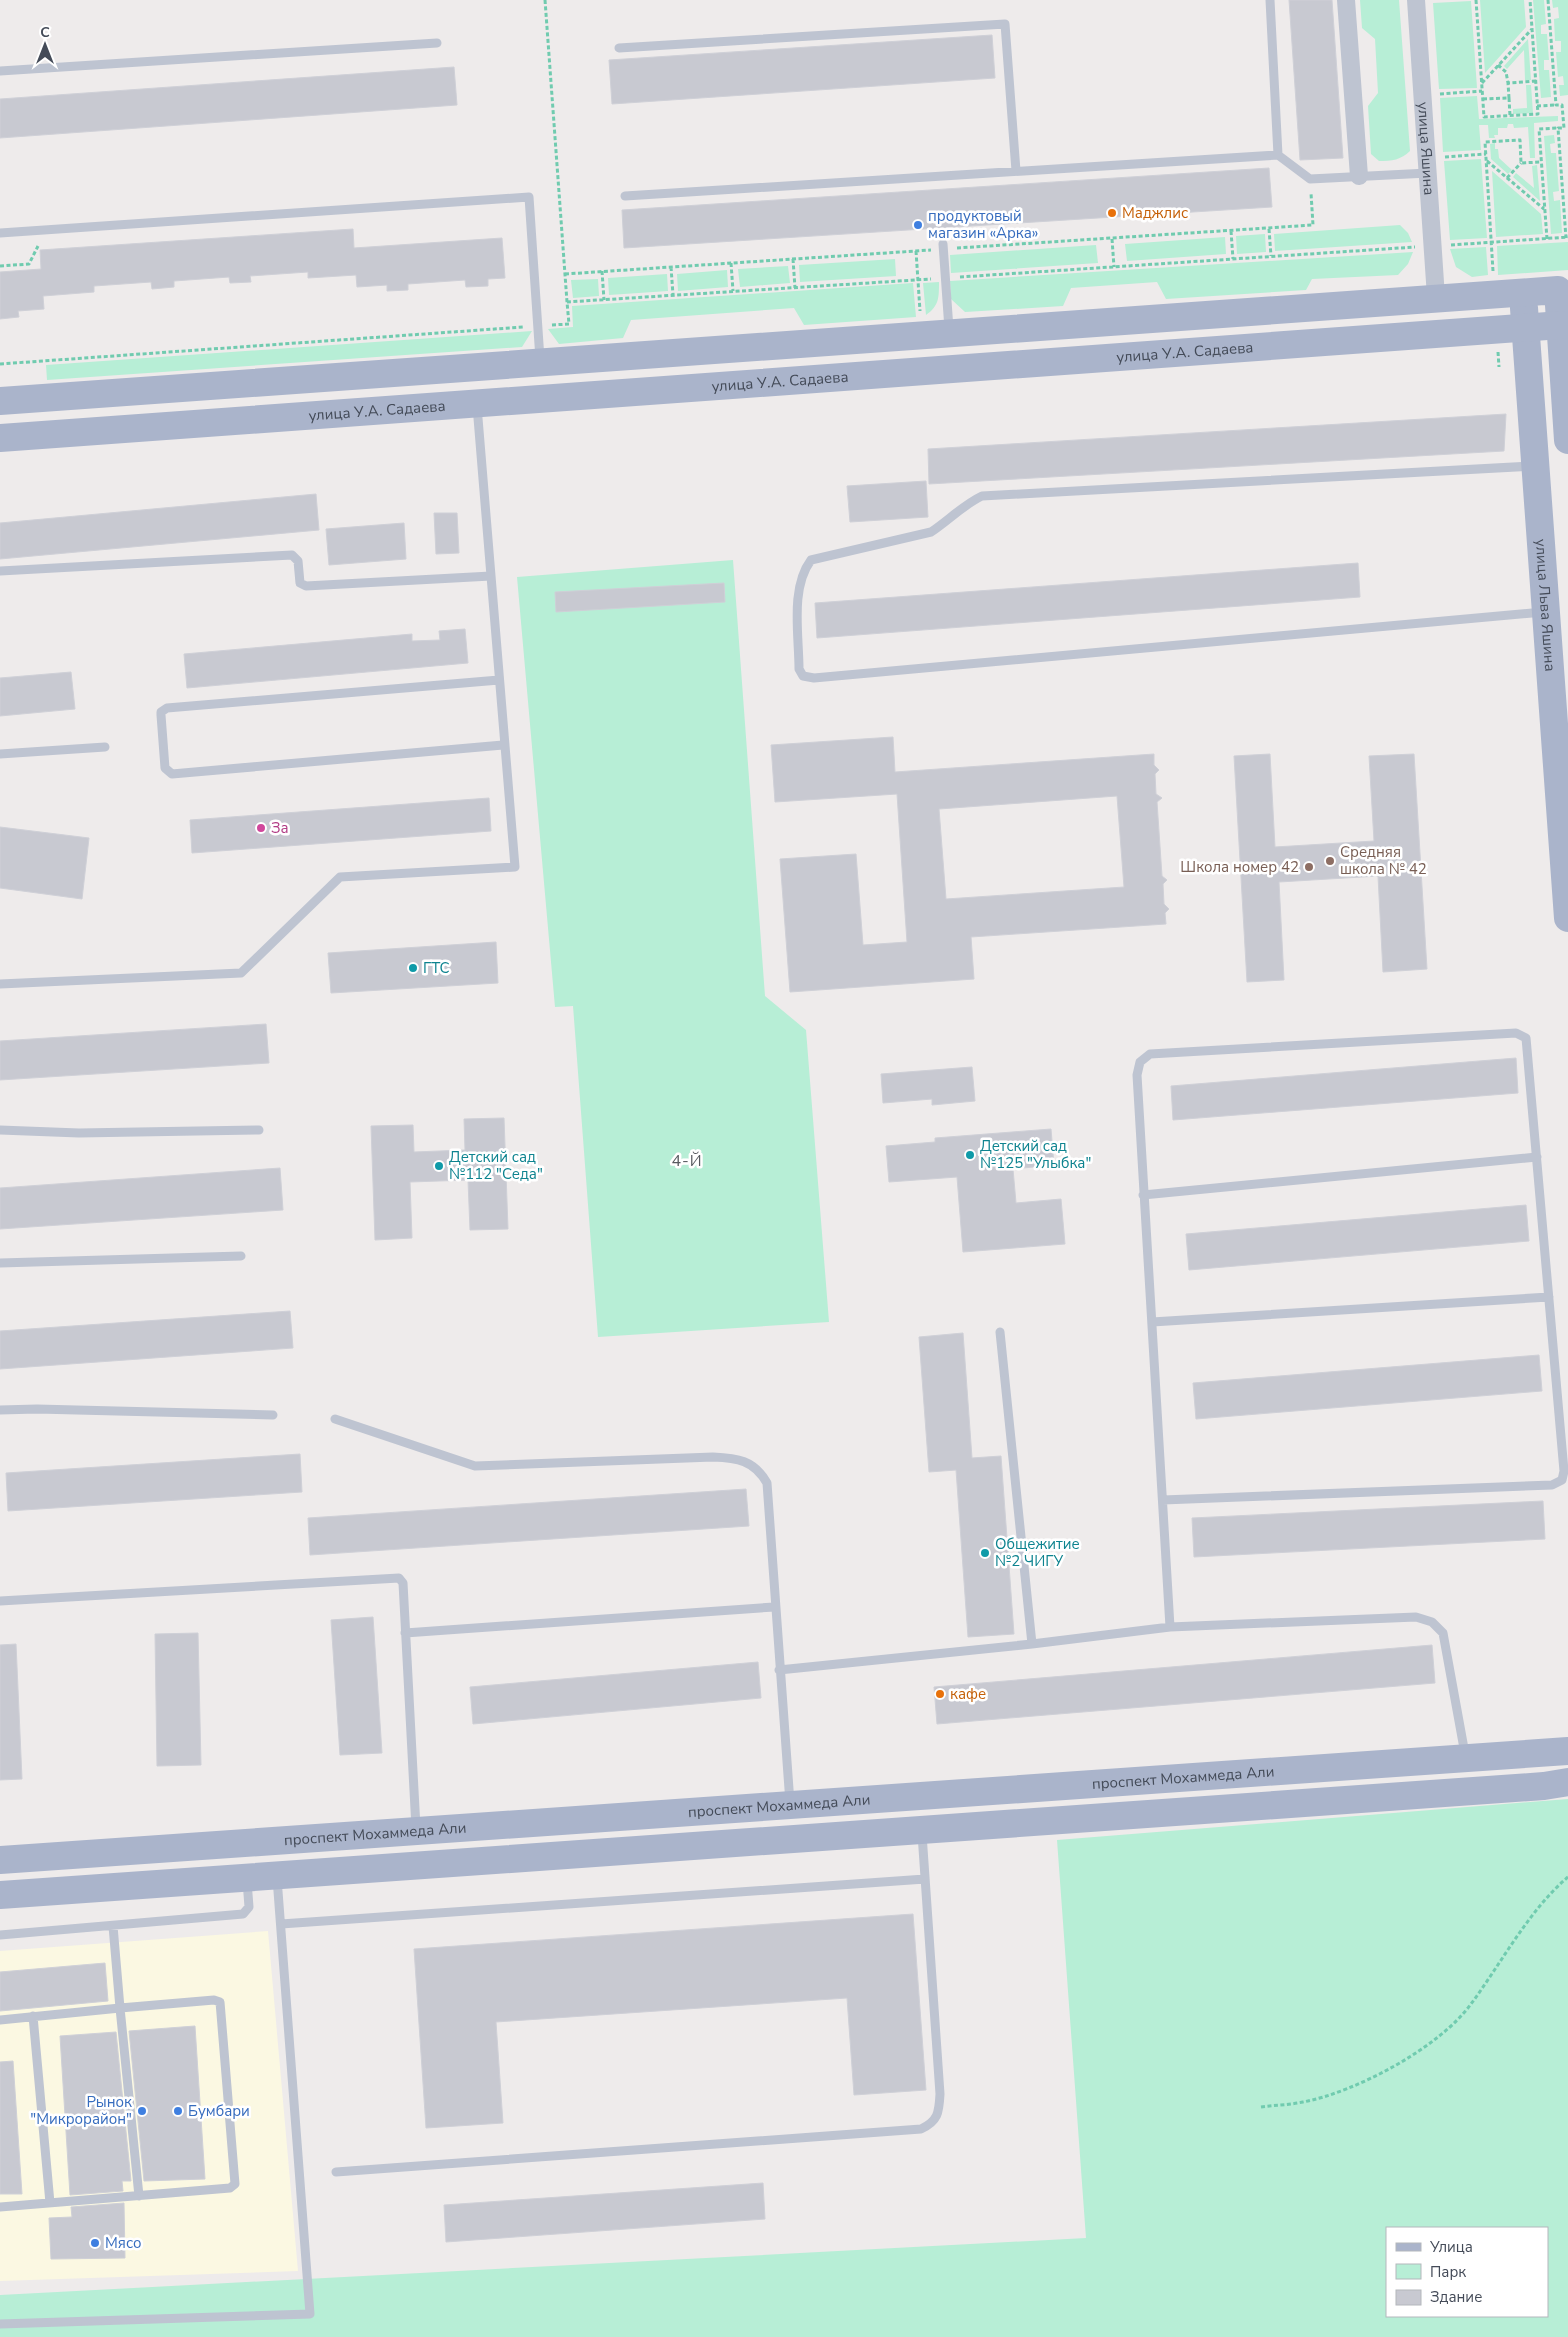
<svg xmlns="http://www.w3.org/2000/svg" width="1568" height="2337" viewBox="0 0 1568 2337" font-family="'Nunito Sans',sans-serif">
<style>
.commercial{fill:#fbf8e2}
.green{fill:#b7eed6;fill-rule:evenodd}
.building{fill:#c8c9d1;stroke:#cfd0d7;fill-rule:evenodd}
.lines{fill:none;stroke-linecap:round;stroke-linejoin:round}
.path{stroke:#70cbaf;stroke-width:3;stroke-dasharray:4 2.5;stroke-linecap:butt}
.service{stroke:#bec4d1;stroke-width:9}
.minor{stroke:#bec4d1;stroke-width:18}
.primary{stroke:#aab4cb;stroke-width:28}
.food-dot{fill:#e8710a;stroke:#fff;stroke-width:2}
.shop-dot{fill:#3f7fe0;stroke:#fff;stroke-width:2}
.hotel-dot{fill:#d1479c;stroke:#fff;stroke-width:2}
.education-dot{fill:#8d6e63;stroke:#fff;stroke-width:2}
.culture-dot{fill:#0f9aa8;stroke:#fff;stroke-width:2}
.labels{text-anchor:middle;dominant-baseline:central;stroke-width:5;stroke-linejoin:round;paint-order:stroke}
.street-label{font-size:15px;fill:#444b58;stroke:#fff}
.food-label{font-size:15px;fill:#c56008;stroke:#fff;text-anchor:start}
.shop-label{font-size:15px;fill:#366cbe;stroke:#fff;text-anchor:start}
.hotel-label{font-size:15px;fill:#b23c85;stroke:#fff;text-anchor:start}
.education-label{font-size:15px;fill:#785e54;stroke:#fff;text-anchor:start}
.culture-label{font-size:15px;fill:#0d838f;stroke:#fff;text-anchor:start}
.neighbourhood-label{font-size:16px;letter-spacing:1px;fill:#585a60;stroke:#fff}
</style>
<rect width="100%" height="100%" fill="#eeebeb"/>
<!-- commercial -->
<path class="commercial" d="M268,1931L298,2271L0,2281V1951Z"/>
<!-- green -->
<path class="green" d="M1360,0H1399L1410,151C1401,160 1392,161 1379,161L1371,154L1368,106L1378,93L1375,39L1362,28Z
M1480,0H1524L1526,27L1485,73Z
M1533,0H1544L1546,24L1541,25V34H1547L1549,60H1544V70H1549L1551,97L1541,98Z
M1552,0H1568V95L1560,96L1559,85H1564L1563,76L1558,77L1556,52H1561V41H1555L1554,19L1559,18L1558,7L1553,8Z
M1471,1L1477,88L1439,89L1433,3Z
M1528,39L1531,80H1525L1524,50L1507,69L1504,66Z
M1526,85H1531L1533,113L1513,114V109L1527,108Z
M1477,96L1479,119L1558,116V121L1534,123L1535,158H1530L1528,127L1514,128L1513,124H1508L1507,128H1498V135H1494L1495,138H1489L1488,125H1479L1481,150L1443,152L1440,98Z
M1554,135L1555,143L1550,144L1551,153H1556L1559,191L1553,192L1554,201L1560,200L1562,233L1551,234L1544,136Z
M1495,143V149H1498L1499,158L1512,170L1508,174L1491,159L1490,144Z
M1481,159L1487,238L1450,240L1444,161Z
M1537,165L1540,201L1513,177L1516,173L1534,188L1532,166Z
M1492,171L1541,214L1543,234L1496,237Z
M1400,225L1408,233L1412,242L1275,251L1274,234Z
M1265,234L1266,252L1237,254L1236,236Z
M1225,237L1226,254L1127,261L1125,244Z
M1568,242V270L1498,275L1497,246Z
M1096,245L1098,263L951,273L950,255Z
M1486,247L1488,275L1472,277L1456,267L1450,249Z
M1413,252L1408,264L1398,275L1312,279L1306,290L1166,299L1157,282L1071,288L1063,306L965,312L951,299L950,281Z
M895,259L896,276L800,282L799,265Z
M788,266L790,283L740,287L738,269Z
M727,270L728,287L678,291L677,274Z
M667,274L668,291L609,295L608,278Z
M598,279L599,296L573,298L571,280Z
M939,282C939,298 939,306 926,315L923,283Z
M913,283L916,317L804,325L794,308L631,320L623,338L559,344L548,329L573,327L572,306Z
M532,331L522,347L47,380L46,365Z
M733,560L765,996L806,1030L829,1322L598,1337L573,1006L555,1007L517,577Z
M1568,1799V2337H0V2295L1086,2238L1057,1840ZM1387,2228H1547V2316H1387Z"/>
<!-- building -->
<path class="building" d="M1289,0H1332L1343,158L1300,160Z
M992,35L995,78L612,104L609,60Z
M454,67L457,105L0,138V99Z
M1269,168L1272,207L624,248L622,210Z
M353,229L354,248L502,238L505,278L488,279V286L466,287L465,280L408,284V290L387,291V285L357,287L356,275L308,278V272L250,276L251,282L230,283L229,277L174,281V287L152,289L151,282L94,286V292L43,296L44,309L18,311L19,317L0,319V272L41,269L40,250Z
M1506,414L1504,451L929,484L928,449Z
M926,481L928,517L850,522L847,486Z
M316,494L319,530L0,559V523Z
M434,513H457L459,553L436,554Z
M404,523L406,559L329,565L326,529Z
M1358,563L1360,597L817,638L815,603Z
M724,583L725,602L556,612L555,592Z
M465,629L468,663L187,688L184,654L412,634V641L440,640L439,631Z
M71,672L75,709L0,716V678Z
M893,737L895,772L1154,754V765L1159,770L1155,774L1156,794L1162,798L1157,802L1162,876L1167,880L1163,884L1164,904L1169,909L1165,913L1166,924L971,937L974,979L790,992L780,859L856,854L863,945L907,942L897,794L775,802L771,745ZM1117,796L1124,887L946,899L939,809Z
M1270,754L1275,847L1374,841L1369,756L1414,754L1427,969L1383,972L1378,876L1279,882L1284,980L1247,982L1234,756Z
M489,798L491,831L192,853L190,820Z
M0,827L89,838L82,899L0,888Z
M496,942L498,983L331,993L328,953Z
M266,1024L269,1063L0,1080V1041Z
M1516,1058L1518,1093L1173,1120L1171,1086Z
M972,1067L975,1101L932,1105V1099L883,1103L881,1074Z
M504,1118L508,1229L470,1230L468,1180L410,1182L412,1238L375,1240L371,1126L413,1125L414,1152L465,1150L464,1119Z
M1051,1129L1054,1165L1013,1169L1016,1203L1061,1199L1065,1244L963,1252L957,1177L889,1182L886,1146L935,1142V1138Z
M280,1168L283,1210L0,1229V1188Z
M1526,1205L1529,1241L1189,1270L1186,1234Z
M290,1311L293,1348L0,1369V1331Z
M963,1333L972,1458L1001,1456L1014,1634L968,1637L956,1470L929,1472L919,1337Z
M1539,1355L1542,1391L1196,1419L1193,1383Z
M300,1454L302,1492L8,1511L6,1473Z
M746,1489L749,1526L310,1555L308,1518Z
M1543,1501L1545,1539L1194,1557L1192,1518Z
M373,1617L382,1753L340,1755L331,1620Z
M198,1633L201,1765L157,1766L155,1634Z
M16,1644L22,1779L0,1780V1645Z
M1432,1645L1435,1683L937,1724L934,1687Z
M758,1662L761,1698L473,1724L470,1687Z
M913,1914L926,2090L854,2095L847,1998L496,2022L503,2123L426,2128L414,1949Z
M105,1963L108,2001L0,2011V1972Z
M195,2026L205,2179L144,2181L129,2031Z
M116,2032L131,2181H122L123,2191L70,2195L60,2036Z
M13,2061L22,2194H0V2062Z
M763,2183L765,2219L446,2242L444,2205Z
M124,2203L125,2258L51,2259L49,2218L72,2217L71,2207Z"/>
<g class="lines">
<!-- path -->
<path class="path" d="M545,0L567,302
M1476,0L1484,117L1538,114L1530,0
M1548,0L1556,105H1562L1564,128H1558L1566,238
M1498,65L1506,72L1508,83
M1482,83L1532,29
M1440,94L1482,91
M1509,98L1510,116
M1483,99L1509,98L1508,83L1536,81
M1537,106L1556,105
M1445,157L1486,154
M1487,161L1544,209
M1507,178L1521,163
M1269,229L1271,256
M1231,231L1233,259
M1112,239L1114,267
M1547,239L1539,129L1558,128
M1451,245L1568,237
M957,248L1313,225L1311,193
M916,251L920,311
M793,259L795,288
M731,263L733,291
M0,266L29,264L38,246
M671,267L673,295
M602,271L604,300
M1493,271L1485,142L1520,140L1521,163L1541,162
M565,274L931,250
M960,277L1415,247
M552,325L569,324L567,302L931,279
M1498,352L1499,367
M0,364L523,327
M1261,2107C1275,2105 1289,2105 1303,2102C1356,2092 1439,2048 1471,2004C1502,1962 1529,1910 1568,1877"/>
<!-- service -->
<path class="service" d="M1270,0L1278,155L1310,179L1428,173
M619,48L1005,24L1016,171
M0,71L437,43
M625,196L1278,155
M0,233L529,197L540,359
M943,244L949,329
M1533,466L982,496C963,505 949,520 931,532L811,560C790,588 799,635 799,669L803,676L814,678L1543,612
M0,571L292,555L298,561L300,583L306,586L491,576
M499,680L167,708L161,712V715L165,768L172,774L503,745
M0,754L105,747
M0,984L241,973L340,877L515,867L477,406
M0,1130L79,1133L259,1130
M1143,1195L1537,1157
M0,1263L241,1256
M1152,1322L1549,1297
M1000,1332L1032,1644L1170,1627
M0,1410L37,1409L273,1415
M335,1419L475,1466L713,1457C737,1458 754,1460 767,1483L790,1803
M1163,1500L1552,1485L1562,1480L1564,1471L1526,1038L1516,1033L1150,1054L1140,1062L1137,1075L1170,1627L1416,1617L1432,1622L1443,1633L1465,1754
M0,1601L399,1578L403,1583L416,1828
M405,1633L774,1607
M779,1670L1032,1644
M281,1924L925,1879
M0,1935L243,1914L249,1907L247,1881
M33,2016L50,2203
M0,2020L120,2008L139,2196
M336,2172L921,2129C938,2121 939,2113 940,2094L922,1834
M0,2207L230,2188L235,2184L220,2002L214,2000L120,2008L113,1926
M0,2324L310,2314L277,1878"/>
<!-- minor -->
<g class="minor">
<path d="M1346,0L1359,176"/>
<path id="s1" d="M1416,0L1436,297"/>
</g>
<!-- primary -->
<g class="primary">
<path id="s2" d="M1524,308L1568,918"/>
<path d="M0,401L1558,290L1568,440"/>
<path id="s3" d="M0,438L1561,325"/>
<path id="s4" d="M0,1860L1568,1751"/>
<path d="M0,1895L1544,1786L1568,1782"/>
</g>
</g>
<!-- markers -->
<g class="food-dot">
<circle cx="1112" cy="213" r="5"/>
<circle cx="940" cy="1694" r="5"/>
</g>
<g class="shop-dot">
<circle cx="918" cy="225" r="5"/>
<circle cx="142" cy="2111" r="5"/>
<circle cx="178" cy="2111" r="5"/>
<circle cx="95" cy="2243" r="5"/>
</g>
<circle class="hotel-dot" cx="261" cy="828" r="5"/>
<g class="education-dot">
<circle cx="1330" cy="861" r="5"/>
<circle cx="1309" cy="867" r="5"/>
</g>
<g class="culture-dot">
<circle cx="413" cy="968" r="5"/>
<circle cx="970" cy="1155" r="5"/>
<circle cx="439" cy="1166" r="5"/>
<circle cx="985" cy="1553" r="5"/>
</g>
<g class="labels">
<!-- street labels -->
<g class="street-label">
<text stroke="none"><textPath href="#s1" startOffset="149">улица Яшина</textPath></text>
<text stroke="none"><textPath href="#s3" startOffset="1188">улица У.А. Садаева</textPath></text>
<text stroke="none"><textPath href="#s3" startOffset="782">улица У.А. Садаева</textPath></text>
<text stroke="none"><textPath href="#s3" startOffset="378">улица У.А. Садаева</textPath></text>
<text stroke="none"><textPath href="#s2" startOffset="298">улица Льва Яшина</textPath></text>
<text stroke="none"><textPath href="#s4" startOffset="1186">проспект Мохаммеда Али</textPath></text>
<text stroke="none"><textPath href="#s4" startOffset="781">проспект Мохаммеда Али</textPath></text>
<text stroke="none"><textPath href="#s4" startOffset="376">проспект Мохаммеда Али</textPath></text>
</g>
<!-- food labels -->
<g class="food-label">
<text x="1122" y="213">Маджлис</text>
<text x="950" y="1694">кафе</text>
</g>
<!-- shop labels -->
<g class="shop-label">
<text x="928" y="216">продуктовый<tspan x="928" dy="17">магазин «Арка»</tspan></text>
<text x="132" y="2102" text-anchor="end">Рынок<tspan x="132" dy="17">"Микрорайон"</tspan></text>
<text x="188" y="2111">Бумбари</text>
<text x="105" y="2243">Мясо</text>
</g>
<!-- hotel labels -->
<g class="hotel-label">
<text x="271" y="828">За</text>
</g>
<!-- education labels -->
<g class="education-label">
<text x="1340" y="852">Средняя<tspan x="1340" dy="17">школа № 42</tspan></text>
<text x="1299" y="867" text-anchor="end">Школа номер 42</text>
</g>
<!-- culture labels -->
<g class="culture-label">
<text x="423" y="968">ГТС</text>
<text x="980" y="1146">Детский сад<tspan x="980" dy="17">№125 "Улыбка"</tspan></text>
<text x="449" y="1157">Детский сад<tspan x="449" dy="17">№112 "Седа"</tspan></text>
<text x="995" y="1544">Общежитие<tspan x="995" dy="17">№2 ЧИГУ</tspan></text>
</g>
<!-- neighbourhood labels -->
<g class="neighbourhood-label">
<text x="687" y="1161">4-Й</text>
</g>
</g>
<!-- legend -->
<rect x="1386" y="2227" width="162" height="90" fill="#ffffff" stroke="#b4b7bc"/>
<rect x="1396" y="2243" width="25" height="8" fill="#aab4cb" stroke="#b4b7bc"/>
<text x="1430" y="2252" font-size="15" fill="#444b58">Улица</text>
<rect x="1396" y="2264" width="25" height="15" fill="#b7eed6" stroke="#b4b7bc"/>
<text x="1430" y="2277" font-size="15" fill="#444b58">Парк</text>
<rect x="1396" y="2290" width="25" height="15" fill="#c8c9d1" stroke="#b4b7bc"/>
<text x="1430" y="2302" font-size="15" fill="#444b58">Здание</text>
<!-- north arrow -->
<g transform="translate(45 45)" stroke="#ffffff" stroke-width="4" paint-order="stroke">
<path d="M0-4L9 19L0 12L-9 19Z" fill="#444b58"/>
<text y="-8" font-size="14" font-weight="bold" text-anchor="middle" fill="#444b58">С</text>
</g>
</svg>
